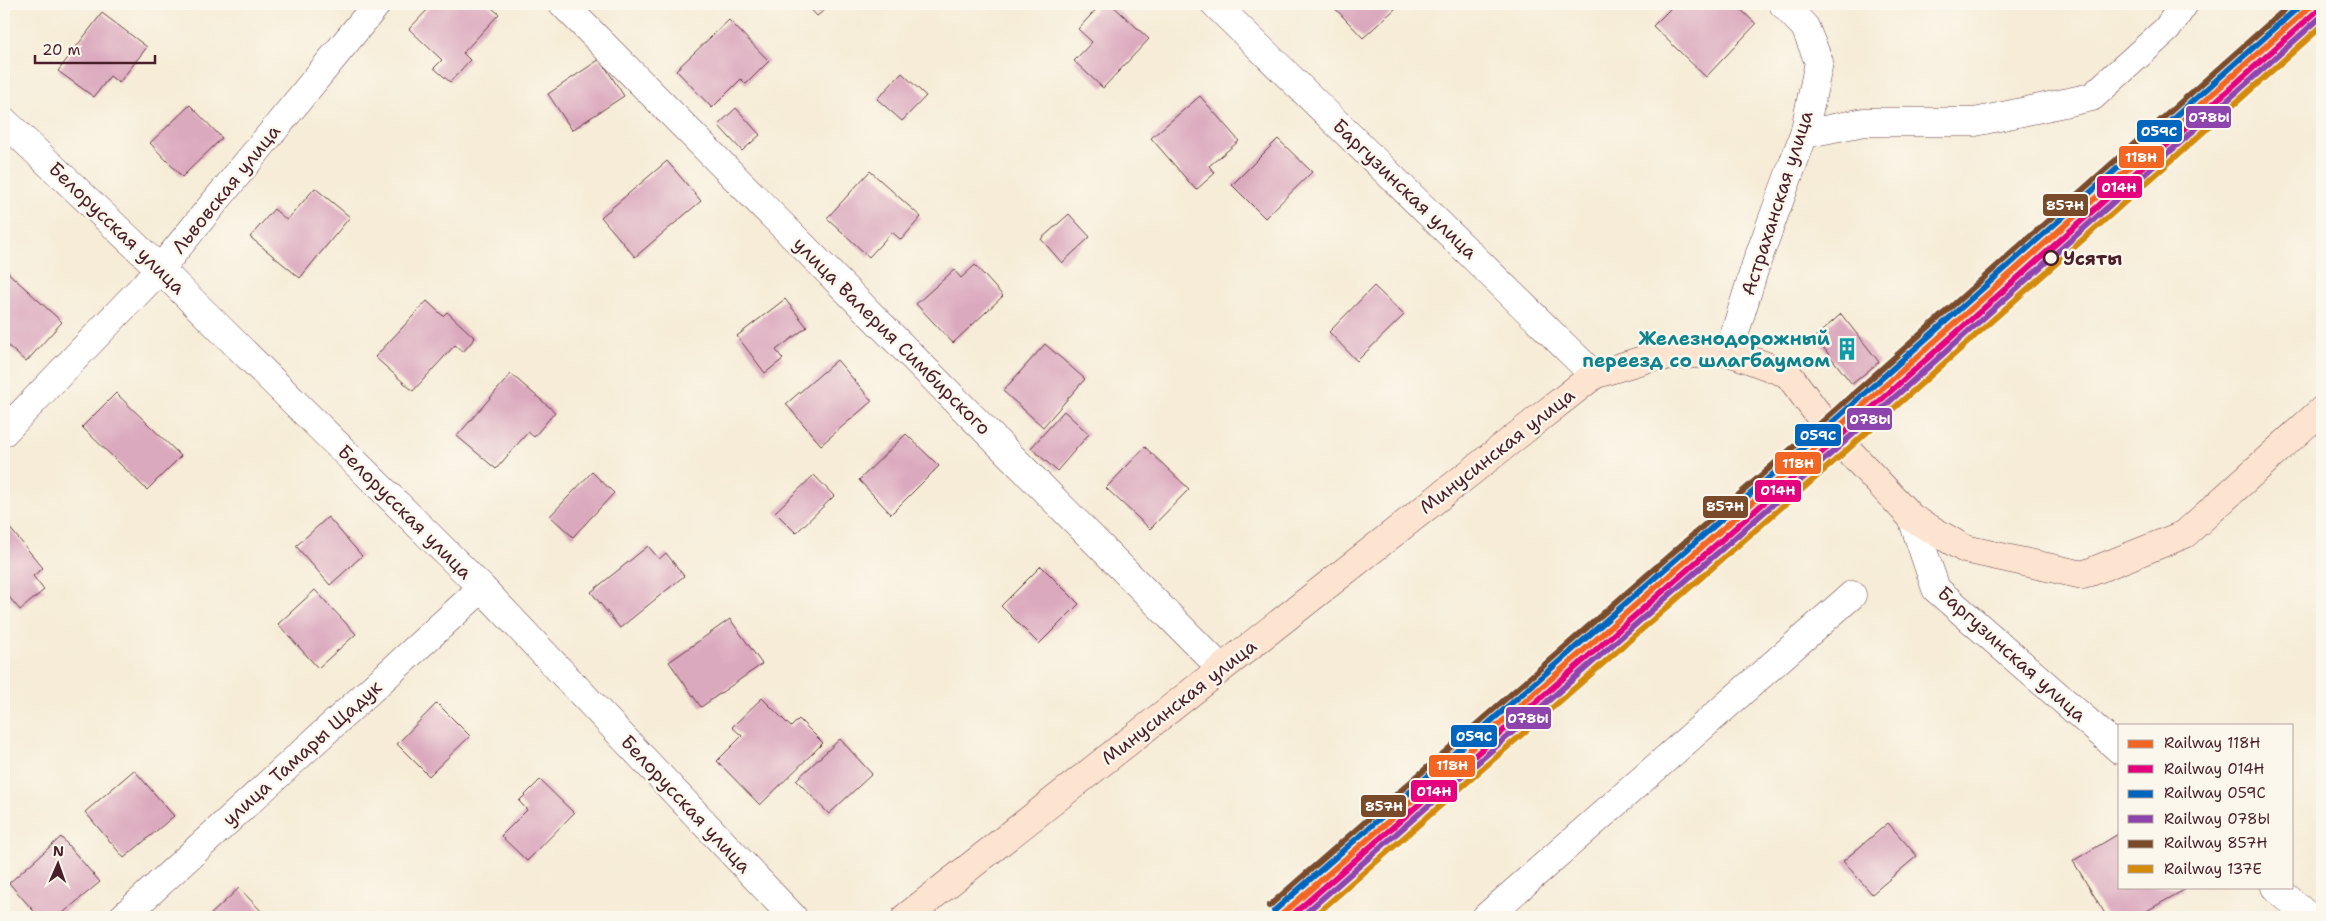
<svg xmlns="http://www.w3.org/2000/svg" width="2326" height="921" viewBox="0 0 2326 921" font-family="'Shantell Sans',sans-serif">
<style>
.building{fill:#dba9be}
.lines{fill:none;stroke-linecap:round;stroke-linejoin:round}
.minor-casing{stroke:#643e45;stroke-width:29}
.tertiary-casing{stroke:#643e45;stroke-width:29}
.secondary-casing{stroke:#643e45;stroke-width:29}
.minor{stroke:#fff;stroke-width:28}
.tertiary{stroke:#fff;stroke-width:28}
.secondary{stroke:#fde4d1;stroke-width:28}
.rail-1-casing{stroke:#fbf7ec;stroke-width:10}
.rail-2-casing{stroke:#fbf7ec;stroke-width:10}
.rail-3-casing{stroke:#fbf7ec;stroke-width:10}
.rail-4-casing{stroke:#fbf7ec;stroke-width:10}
.rail-5-casing{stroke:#fbf7ec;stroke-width:10}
.rail-6-casing{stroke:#fbf7ec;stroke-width:10}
.rail-1{stroke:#f26522;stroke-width:6}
.rail-2{stroke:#e5007d;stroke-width:6}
.rail-3{stroke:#0065bd;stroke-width:6}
.rail-4{stroke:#8e44ad;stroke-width:6}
.rail-5{stroke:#7a4b2a;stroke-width:6}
.rail-6{stroke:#d48b09;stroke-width:6}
.stop-dot{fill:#fbf7ec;stroke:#4a1f2b;stroke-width:2.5}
.labels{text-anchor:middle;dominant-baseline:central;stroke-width:5;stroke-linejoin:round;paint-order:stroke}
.street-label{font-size:19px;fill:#4a1f2b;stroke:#fbf7ec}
.stop-label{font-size:19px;font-weight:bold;fill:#4a1f2b;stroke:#fbf7ec;text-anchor:start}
.culture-label{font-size:19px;font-weight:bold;fill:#0d838f;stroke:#fbf7ec;text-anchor:end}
.line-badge{stroke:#fbf7ec;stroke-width:2}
.badge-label{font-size:14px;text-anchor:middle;font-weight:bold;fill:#fff}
</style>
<rect width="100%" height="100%" fill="#fbf7ec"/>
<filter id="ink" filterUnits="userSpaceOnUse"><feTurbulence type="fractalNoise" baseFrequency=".02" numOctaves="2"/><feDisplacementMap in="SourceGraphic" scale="10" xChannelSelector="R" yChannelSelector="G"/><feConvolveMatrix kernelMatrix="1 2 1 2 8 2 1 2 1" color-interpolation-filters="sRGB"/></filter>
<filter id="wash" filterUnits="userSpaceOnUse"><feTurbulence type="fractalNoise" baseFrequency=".0096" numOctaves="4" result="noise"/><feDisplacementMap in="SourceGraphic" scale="20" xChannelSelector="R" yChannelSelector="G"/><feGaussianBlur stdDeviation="1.12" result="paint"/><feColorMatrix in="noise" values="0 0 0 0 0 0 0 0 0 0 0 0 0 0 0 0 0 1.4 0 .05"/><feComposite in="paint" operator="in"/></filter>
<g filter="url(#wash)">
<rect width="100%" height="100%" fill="#f6ecd7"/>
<g id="blocks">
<!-- building -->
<path class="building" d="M433,4H487L499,14L463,53L470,60L450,82L434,68L442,60L409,29Z
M806,4H832L817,16Z
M1101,4H1111L1149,39L1103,88L1074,61L1092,42L1078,29Z
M1331,4H1393L1396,8L1363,38Z
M1675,4H1735L1756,24L1706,77L1653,26Z
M102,13L147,47L119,83L110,76L94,97L58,71Z
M729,20L769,61L746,84L741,79L712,108L676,70Z
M600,59L624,96L572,130L548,94Z
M902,73L926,96L902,121L877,99Z
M1200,96L1239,141L1209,166L1215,173L1196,190L1151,138Z
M190,105L222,138L182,177L150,143Z
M736,108L760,135L742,151L718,125Z
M1278,139L1312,172L1265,218L1232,185Z
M667,161L701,201L635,257L601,217Z
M870,171L921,217L901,240L892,232L869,257L827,218Z
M315,188L350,217L300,278L250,237L274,209L287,220Z
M1069,214L1090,237L1062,263L1041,239Z
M975,265L1003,296L953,343L916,304L954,270L961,278Z
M4,269L62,322L26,362L4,342Z
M1374,286L1404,315L1357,361L1329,332Z
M785,299L807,327L776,350L783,359L765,373L737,336Z
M427,301L443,316L447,312L475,338L463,352L455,345L413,391L375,357Z
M1841,314L1879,362L1852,384L1815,337Z
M1045,344L1085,379L1043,427L1003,391Z
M837,360L872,401L821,445L786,404Z
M511,374L555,412L534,437L528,432L496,469L457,436Z
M116,393L181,456L147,490L82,427Z
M1064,411L1089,434L1057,471L1031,448Z
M906,434L939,466L891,514L859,480Z
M1145,447L1189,489L1150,529L1106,488Z
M592,472L614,493L573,537L550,516Z
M814,475L834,496L796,533L775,512Z
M328,517L362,556L330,585L296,546Z
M4,521L43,568L33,576L44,590L20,610L4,591Z
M648,546L659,559L666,553L684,576L620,628L591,592Z
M1041,566L1079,604L1039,644L1001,606Z
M315,590L356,634L318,668L278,624Z
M730,619L762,664L701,707L669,662Z
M762,698L791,727L799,719L823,743L760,805L717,761L742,736L732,727Z
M437,703L470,736L429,776L397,744Z
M840,739L872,774L829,814L796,780Z
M134,770L174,816L124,858L85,812Z
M540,780L574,813L527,861L501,836L527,810L519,801Z
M1888,823L1917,856L1872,894L1843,861Z
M2120,833V887H2182L2184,890L2136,917H2107L2073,861Z
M61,837L100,882L58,917H39L9,883Z
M239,888L265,915L262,917H208Z"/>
</g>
</g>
<g filter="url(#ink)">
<use href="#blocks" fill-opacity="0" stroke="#643e45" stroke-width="1"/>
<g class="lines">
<defs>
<path id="minor" d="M563,4L1221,668
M4,121L160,269L482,588L793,917
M1804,134L1864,122H1975L2092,97L2167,29L2184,4
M1729,352L1756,264L1804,134L1819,62L1805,27L1783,4
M4,432L160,269L377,4
M1912,518L1936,589L2120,750
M2275,887L2309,917
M123,917L482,588
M1486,917L1852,595"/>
<path id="tertiary" d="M1215,4L1594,375"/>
<path id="secondary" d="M906,917L1594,375L1652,357L1729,352L1788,374L1832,433L1912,518L1965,549L2083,575L2185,534L2322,410"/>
</defs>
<!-- minor casing -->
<use href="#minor" class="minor-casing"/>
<!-- tertiary casing -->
<use href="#tertiary" class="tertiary-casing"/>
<!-- secondary casing -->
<use href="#secondary" class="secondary-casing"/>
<!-- minor -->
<use href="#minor" class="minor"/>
<!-- tertiary -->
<use href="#tertiary" class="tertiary"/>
<!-- secondary -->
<use href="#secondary" class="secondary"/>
<defs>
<path id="rail-1" d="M1279,917L1832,433L2313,4"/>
<path id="rail-2" d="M1290,917L1837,439L2318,10"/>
<path id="rail-3" d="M1274,911L1827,427L2302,4"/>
<path id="rail-4" d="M1301,917L1842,444L2322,16"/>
<path id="rail-5" d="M1269,906L1822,422L2291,4"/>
<path id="rail-6" d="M1313,917L1847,450L2322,26"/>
</defs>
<!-- rail-1 casing -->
<use href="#rail-1" class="rail-1-casing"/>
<!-- rail-2 casing -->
<use href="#rail-2" class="rail-2-casing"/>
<!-- rail-3 casing -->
<use href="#rail-3" class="rail-3-casing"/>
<!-- rail-4 casing -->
<use href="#rail-4" class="rail-4-casing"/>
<!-- rail-5 casing -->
<use href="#rail-5" class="rail-5-casing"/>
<!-- rail-6 casing -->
<use href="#rail-6" class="rail-6-casing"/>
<!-- rail-1 -->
<use href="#rail-1" class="rail-1"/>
<!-- rail-2 -->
<use href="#rail-2" class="rail-2"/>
<!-- rail-3 -->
<use href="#rail-3" class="rail-3"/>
<!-- rail-4 -->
<use href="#rail-4" class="rail-4"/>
<!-- rail-5 -->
<use href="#rail-5" class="rail-5"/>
<!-- rail-6 -->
<use href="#rail-6" class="rail-6"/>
</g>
</g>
<!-- icons -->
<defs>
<symbol id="building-bare" viewBox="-9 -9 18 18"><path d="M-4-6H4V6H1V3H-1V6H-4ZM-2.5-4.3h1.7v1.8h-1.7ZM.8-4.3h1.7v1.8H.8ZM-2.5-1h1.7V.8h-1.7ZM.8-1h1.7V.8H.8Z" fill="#0f9aa8" stroke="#fbf7ec" stroke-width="2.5" paint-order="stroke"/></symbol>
</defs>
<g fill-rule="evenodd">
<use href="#building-bare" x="1831" y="333" width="32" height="32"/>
</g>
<!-- markers -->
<circle class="stop-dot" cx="2051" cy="258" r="7"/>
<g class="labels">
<!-- street labels -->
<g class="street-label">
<text transform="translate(226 189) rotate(-51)">Львовская улица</text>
<text transform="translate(1405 189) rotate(44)">Баргузинская улица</text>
<text transform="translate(1777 203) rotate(-72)">Астраханская улица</text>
<text transform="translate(117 228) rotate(44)">Белорусская улица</text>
<text transform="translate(892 336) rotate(45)">улица Валерия Симбирского</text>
<text transform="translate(1497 451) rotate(-38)">Минусинская улица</text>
<text transform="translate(405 512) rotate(45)">Белорусская улица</text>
<text transform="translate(2012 654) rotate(42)">Баргузинская улица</text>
<text transform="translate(1179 702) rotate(-38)">Минусинская улица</text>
<text transform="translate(302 753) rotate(-42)">улица Тамары Щадук</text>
<text transform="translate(686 804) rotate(47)">Белорусская улица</text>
</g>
<!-- stop labels -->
<g class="stop-label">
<text x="2063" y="258">Усяты</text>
</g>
<!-- culture labels -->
<g class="culture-label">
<text x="1830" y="338">Железнодорожный<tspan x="1830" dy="22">переезд со шлагбаумом</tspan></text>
</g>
</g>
<g class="line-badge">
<rect x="2185" y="105" width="47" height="24" rx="5" fill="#8e44ad"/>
<rect x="2136" y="119" width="47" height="24" rx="5" fill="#0065bd"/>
<rect x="2118" y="145" width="47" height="24" rx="5" fill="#f26522"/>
<rect x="2096" y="175" width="47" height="24" rx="5" fill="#e5007d"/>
<rect x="2042" y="193" width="47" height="24" rx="5" fill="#7a4b2a"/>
<rect x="1846" y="407" width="47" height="24" rx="5" fill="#8e44ad"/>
<rect x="1794" y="423" width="48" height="24" rx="5" fill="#0065bd"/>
<rect x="1774" y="451" width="48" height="24" rx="5" fill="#f26522"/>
<rect x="1754" y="479" width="48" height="24" rx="5" fill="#e5007d"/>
<rect x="1702" y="495" width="47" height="24" rx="5" fill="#7a4b2a"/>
<rect x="1505" y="706" width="47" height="24" rx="5" fill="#8e44ad"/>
<rect x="1450" y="724" width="48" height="24" rx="5" fill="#0065bd"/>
<rect x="1428" y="754" width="48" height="24" rx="5" fill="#f26522"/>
<rect x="1410" y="779" width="48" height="24" rx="5" fill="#e5007d"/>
<rect x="1360" y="794" width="47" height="24" rx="5" fill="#7a4b2a"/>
</g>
<g class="badge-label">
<text x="2209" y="122">078Ы</text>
<text x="2159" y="136">059С</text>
<text x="2141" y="162">118Н</text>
<text x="2119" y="192">014Н</text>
<text x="2065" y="210">857Н</text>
<text x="1870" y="424">078Ы</text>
<text x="1818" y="440">059С</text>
<text x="1798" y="468">118Н</text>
<text x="1778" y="495">014Н</text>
<text x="1725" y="511">857Н</text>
<text x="1528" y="723">078Ы</text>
<text x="1474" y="741">059С</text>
<text x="1452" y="770">118Н</text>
<text x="1434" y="796">014Н</text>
<text x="1384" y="811">857Н</text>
</g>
<!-- margin -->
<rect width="2326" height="921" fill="none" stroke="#fbf7ec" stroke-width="20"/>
<!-- legend -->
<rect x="2118" y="724" width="175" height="165" fill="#fbf7ec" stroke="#b4a19f"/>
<rect x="2128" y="740" width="25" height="8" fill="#f26522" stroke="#b4a19f"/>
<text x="2164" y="748" font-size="15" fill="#4a1f2b">Railway 118Н</text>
<rect x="2128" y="765" width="25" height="8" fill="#e5007d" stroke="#b4a19f"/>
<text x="2164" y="774" font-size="15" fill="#4a1f2b">Railway 014Н</text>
<rect x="2128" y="790" width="25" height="8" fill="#0065bd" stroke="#b4a19f"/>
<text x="2164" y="798" font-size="15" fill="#4a1f2b">Railway 059С</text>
<rect x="2128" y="815" width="25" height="8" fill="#8e44ad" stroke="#b4a19f"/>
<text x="2164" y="824" font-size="15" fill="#4a1f2b">Railway 078Ы</text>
<rect x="2128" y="840" width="25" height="8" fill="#7a4b2a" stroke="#b4a19f"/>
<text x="2164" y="848" font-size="15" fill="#4a1f2b">Railway 857Н</text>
<rect x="2128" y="865" width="25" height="8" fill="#d48b09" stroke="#b4a19f"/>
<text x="2164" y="874" font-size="15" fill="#4a1f2b">Railway 137Е</text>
<!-- north arrow -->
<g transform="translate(58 864) rotate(2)" stroke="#fbf7ec" stroke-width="4" paint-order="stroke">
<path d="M0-4L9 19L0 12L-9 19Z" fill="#4a1f2b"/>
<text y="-8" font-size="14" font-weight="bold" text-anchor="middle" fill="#4a1f2b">N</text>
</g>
<!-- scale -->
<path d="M35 55v8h120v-8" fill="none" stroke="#4a1f2b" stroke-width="2.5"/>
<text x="42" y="55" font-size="15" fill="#4a1f2b" stroke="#fbf7ec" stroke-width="4" paint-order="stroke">20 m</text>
</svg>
